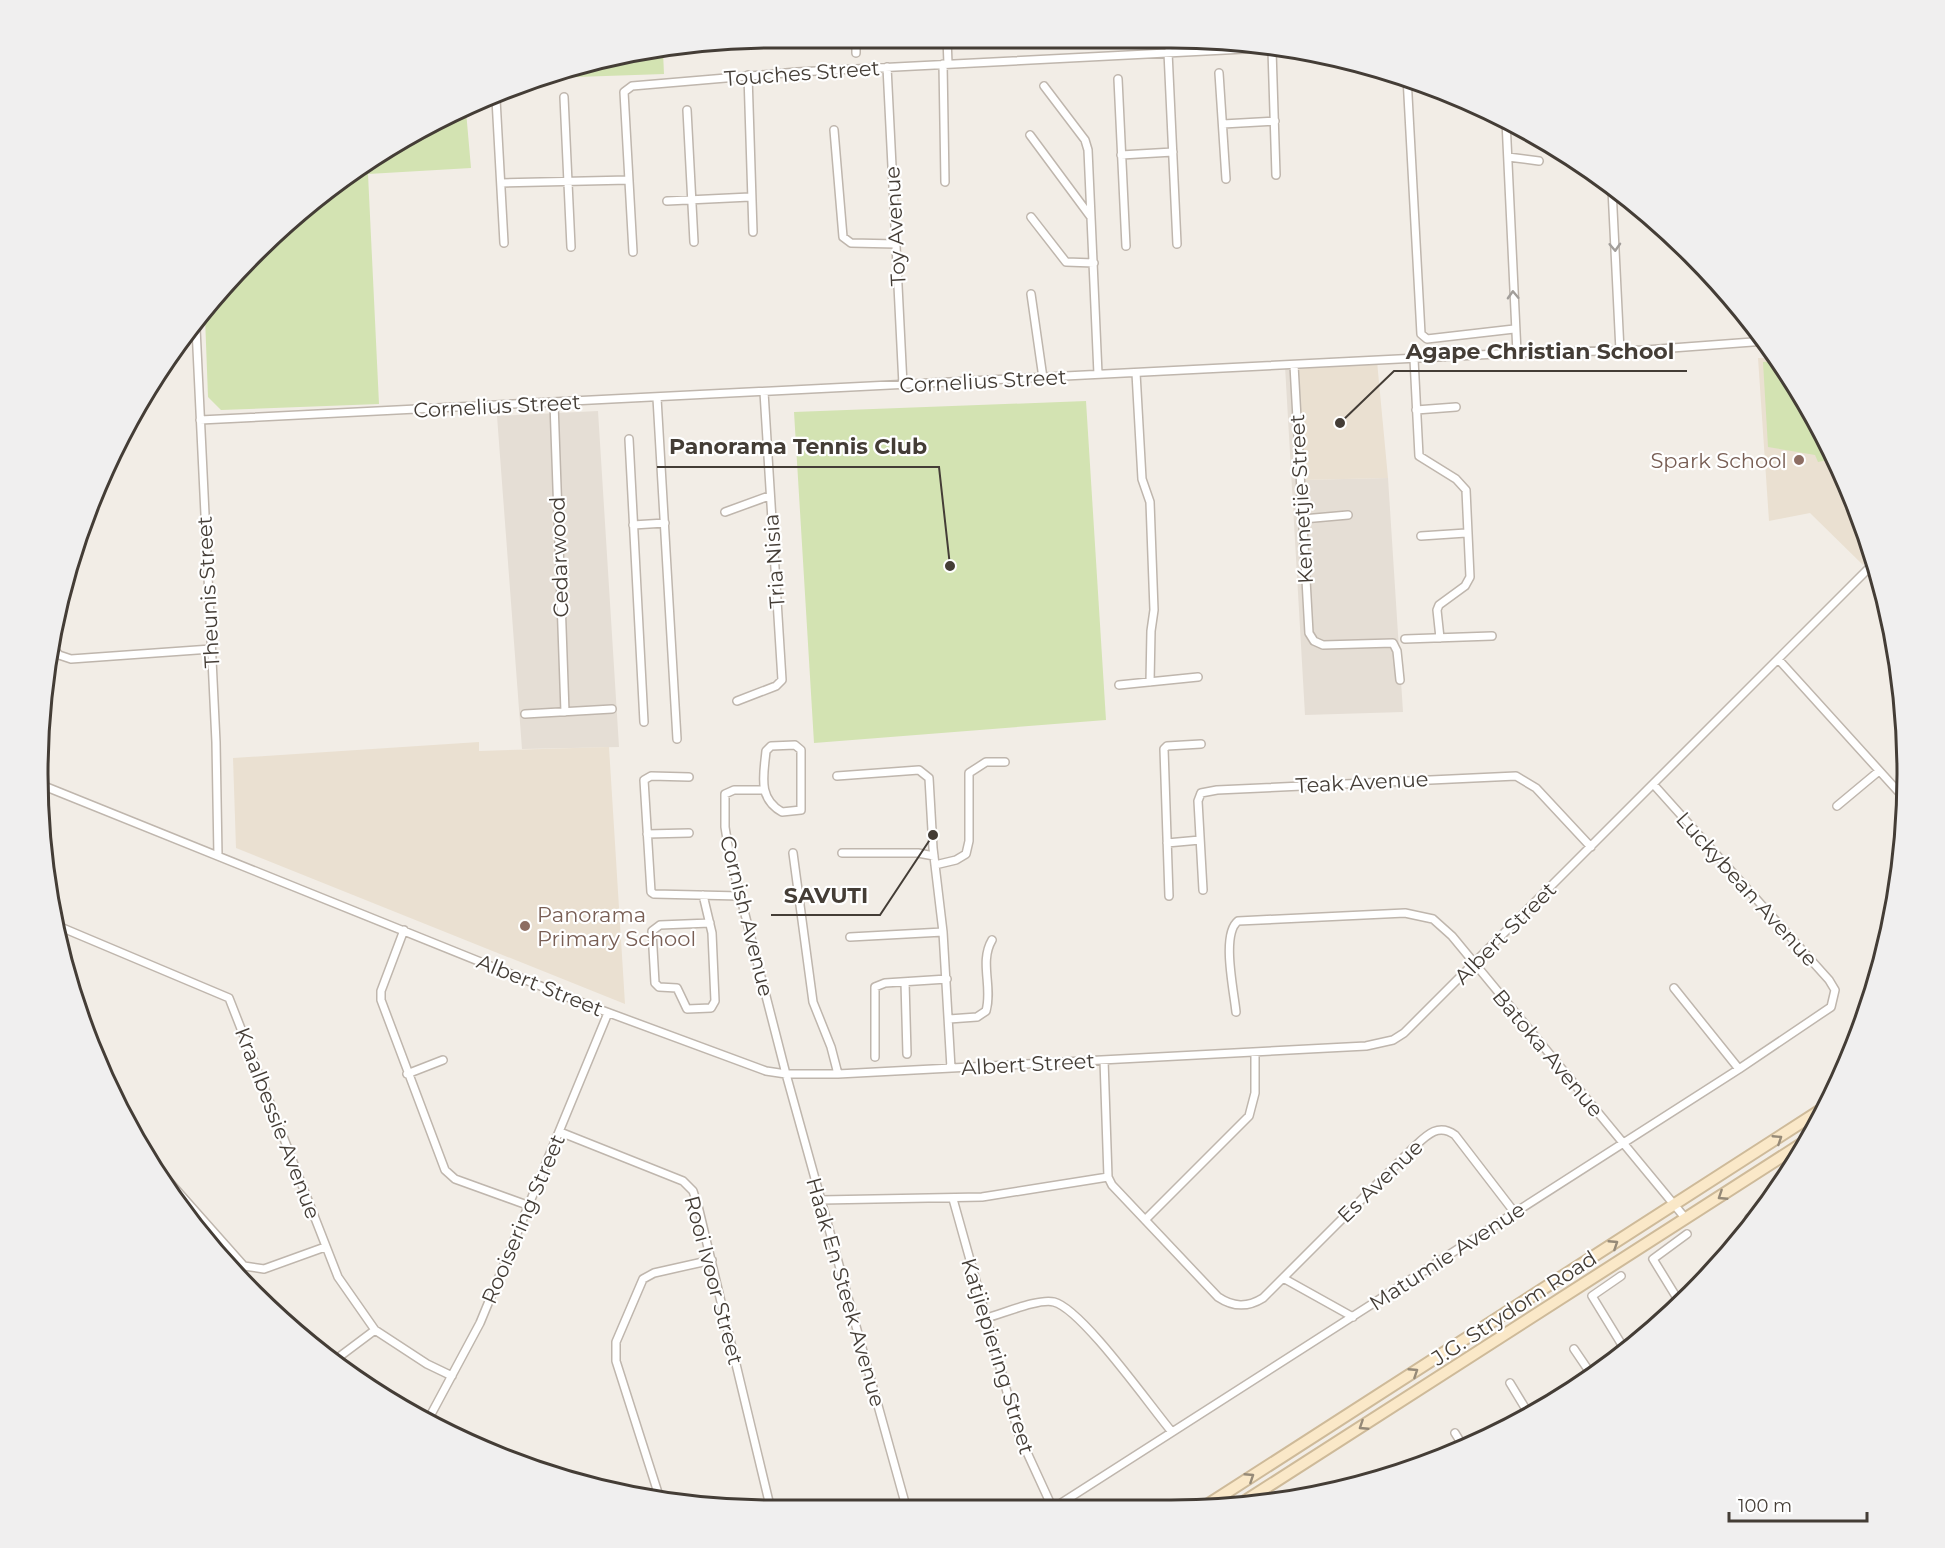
<svg xmlns="http://www.w3.org/2000/svg" width="1945" height="1548" viewBox="0 0 1945 1548" font-family="Montserrat,sans-serif">
<style>
.residential{fill:#e5ded5}
.education{fill:#eae0d1}
.green{fill:#d3e3b2}
.lines{fill:none;stroke-linecap:round;stroke-linejoin:round}
.street-casing{stroke:#bfb6ad;stroke-width:10}
.secondary-casing{stroke:#ceba99;stroke-width:14}
.street{stroke:#fff;stroke-width:7}
.secondary{stroke:#fae8c8;stroke-width:10}
.oneway{stroke:#a29e9a}
.oneway2{stroke:#968a78}
.education-dot{fill:#8d6e63;stroke:#fff;stroke-width:2}
.labels{text-anchor:middle;dominant-baseline:central;stroke-width:4.5;stroke-linejoin:round;paint-order:stroke}
.street-label{font-size:21px;fill:#443d36;stroke:#fff}
.education-label{font-size:21px;fill:#785e54;stroke:#fff;text-anchor:end}
.rim{fill:none;stroke:#443d36;stroke-width:3}
.leader{fill:none;stroke:#443d36;stroke-width:2}
.callout-dot{fill:#443d36;stroke:#fff;stroke-width:2}
.callout-label{font-size:22px;text-anchor:middle;font-weight:bold;fill:#443d36;stroke:#fff;stroke-width:4.5;stroke-linejoin:round;paint-order:stroke}
</style>
<rect width="100%" height="100%" fill="#f2ede6"/>
<!-- residential -->
<path class="residential" d="M1298,365L1300,480L1388,478L1403,712L1305,715L1285,366Z
M598,411L619,747L522,749L497,416Z"/>
<!-- education -->
<path class="education" d="M1758,358H1777L1809,406L1869,538L1873,556L1863,565L1810,513L1769,521Z
M1377,361L1388,478L1300,480L1295,365Z
M479,742V751L609,747L625,1004L236,848L233,758Z"/>
<!-- green -->
<path class="green" d="M663,52L664,74L547,78L584,63Z
M466,111L471,168L368,174L379,404L221,410L208,397L205,317L253,253L406,136Z
M1779,361L1809,406L1833,459L1818,462L1815,455L1768,447L1763,362Z
M1086,401L1106,720L814,743L794,412Z"/>
<g class="lines">
<defs>
<path id="street" d="M856,38V53
M947,38L948,64
M1272,50L1276,175
M1168,52L1177,244
M943,64L945,182
M887,67L903,385
M1219,73L1226,179
M748,75L753,232
M1407,77L1421,334L1427,339L1514,329
M1118,79L1126,246
M1044,86L1085,140L1088,150L1098,374
M564,97L571,247
M496,99L504,243
M687,110L694,242
M1506,121L1517,353
M1223,124L1275,121
M834,130L843,237L851,243L896,244
M1030,135L1090,216
M1121,155L1173,152
M1508,157L1539,161
M501,183L629,180
M1612,189L1620,351
M667,201L750,197
M1031,217L1066,262L1094,263
M633,252L624,92L632,86L797,72L1264,48
M1031,294L1043,378
M196,328L216,742L218,856
M1414,359L1419,456L1456,479L1466,490L1470,577L1465,586L1439,605L1437,610L1440,638
M1294,365L1309,633L1314,641L1323,645L1393,643L1397,651L1400,680
M1136,373L1142,479L1150,502L1154,610L1151,631L1150,682
M657,398L677,739
M554,403L565,712
M1416,410L1456,407
M200,420L1517,353L1645,350L1766,341
M629,439L644,722
M725,512L769,496
M1303,519L1348,515
M633,525L665,523
M1421,536L1466,533
M1870,567L1877,575
M1405,639L1492,636
M54,649L59,655L71,659L211,649
M1779,660L1905,799
M1119,685L1198,677
M737,701L776,686L782,680L764,392
M525,714L612,709
M795,745L801,750V810L782,812C757,798 764,774 766,751L771,746Z
M837,776L919,770L929,778L933,848L943,932L951,1068
M689,777L651,776L644,780L651,892L654,894L740,896
M39,784L585,1004L766,1071L786,1074H838L1366,1046L1393,1040L1404,1033L1874,563
M763,790H734L725,794V827L729,852L786,1074L907,1510
M1837,806L1879,771
M647,834L689,833
M1167,843L1200,840
M793,853L813,1002L831,1047L838,1074
M842,853H918L934,856
M935,865L956,860L966,854L969,841V773L986,762H1005
M1203,890L1198,801L1201,793L1217,790L1516,776L1536,788L1591,847
M703,895L712,933L715,1001L711,1008L687,1009L677,988L659,987L655,983L652,931L660,925L710,923
M1169,896L1164,749L1167,746L1201,744
M58,926L229,998L338,1277L375,1330L427,1364L452,1376
M404,930L381,991V1000L445,1170L455,1179L527,1205
M850,937L943,932
M905,982L907,1054
M1674,988L1739,1069
M1236,1012C1234,991 1221,934 1238,921L1405,913L1433,919L1452,936L1686,1219
M949,1019L977,1017L986,1011C993,987 979,962 992,940
M875,1057V987L885,983L947,979
M1104,1060L1108,1177L1112,1185L1218,1297C1233,1307 1247,1308 1263,1298L1412,1149C1425,1137 1437,1122 1455,1135L1515,1213
M407,1074L443,1060
M560,1132L683,1181L693,1191L698,1206L771,1510
M141,1150L244,1266L264,1269L325,1247
M953,1199L1019,1435L1053,1509
M821,1200L982,1197L1108,1177
M1749,1218L1753,1225
M1145,1220L1249,1116L1255,1093V1052
M1621,1276L1592,1296L1625,1350
M1283,1278L1353,1317
M1680,1303L1653,1259L1687,1234
M986,1318C1002,1314 1039,1298 1054,1302C1082,1309 1150,1406 1172,1432
M1574,1349L1591,1374
M335,1360L375,1330
M1510,1383L1530,1416
M428,1420L480,1323L608,1013
M1455,1433L1463,1446
M660,1499L616,1361V1342L643,1279L654,1273L712,1260
M1052,1509L1739,1069L1831,1007L1835,990L1829,980L1654,785"/>
<path id="secondary" d="M1239,1505L1806,1141
M1201,1509L1827,1106"/>
</defs>
<!-- street casing -->
<use href="#street" class="street-casing"/>
<!-- secondary casing -->
<use href="#secondary" class="secondary-casing"/>
<!-- street -->
<use href="#street" class="street"/>
<!-- secondary -->
<use href="#secondary" class="secondary"/>
</g>
<!-- one-way arrows -->
<defs><path id="oneway-chevron" d="M-2-3.5L2.5 0L-2 3.5" fill="none" stroke-width="1.6" stroke-linecap="round" stroke-linejoin="round" transform="scale(1.5)"/></defs>
<g class="oneway">
<use href="#oneway-chevron" transform="translate(1615 247) rotate(87)"/>
<use href="#oneway-chevron" transform="translate(1513 295) rotate(-92)"/>
</g>
<g class="oneway2">
<use href="#oneway-chevron" transform="translate(1778 1139) rotate(-33)"/>
<use href="#oneway-chevron" transform="translate(1722 1196) rotate(147)"/>
<use href="#oneway-chevron" transform="translate(1614 1244) rotate(-33)"/>
<use href="#oneway-chevron" transform="translate(1414 1372) rotate(-33)"/>
<use href="#oneway-chevron" transform="translate(1363 1426) rotate(147)"/>
<use href="#oneway-chevron" transform="translate(1250 1477) rotate(-33)"/>
</g>
<!-- markers -->
<g class="education-dot">
<circle cx="1799" cy="460" r="6"/>
<circle cx="525" cy="926" r="6"/>
</g>
<g class="labels">
<!-- street labels -->
<g class="street-label">
<text transform="translate(802 73) rotate(-4)">Touches Street</text>
<text transform="translate(895 226) rotate(-93)">Toy Avenue</text>
<text transform="translate(983 381) rotate(-3)">Cornelius Street</text>
<text transform="translate(497 406) rotate(-3)">Cornelius Street</text>
<text transform="translate(1301 499) rotate(-93)">Kennetjie Street</text>
<text transform="translate(559 557) rotate(-92)">Cedarwood</text>
<text transform="translate(774 561) rotate(-94)">Tria Nisia</text>
<text transform="translate(208 592) rotate(-93)">Theunis Street</text>
<text transform="translate(1362 782) rotate(-3)">Teak Avenue</text>
<text transform="translate(1747 889) rotate(48)">Luckybean Avenue</text>
<text transform="translate(747 916) rotate(76)">Cornish Avenue</text>
<text transform="translate(1505 933) rotate(-45)">Albert Street</text>
<text transform="translate(540 985) rotate(22)">Albert Street</text>
<text transform="translate(1548 1053) rotate(50)">Batoka Avenue</text>
<text transform="translate(1028 1064) rotate(-3)">Albert Street</text>
<text transform="translate(278 1123) rotate(69)">Kraalbessie Avenue</text>
<text transform="translate(1380 1181) rotate(-44)">Es Avenue</text>
<text transform="translate(523 1219) rotate(-67)">Rooisering Street</text>
<text transform="translate(1447 1256) rotate(-33)">Matumie Avenue</text>
<text transform="translate(714 1280) rotate(75)">Rooi Ivoor Street</text>
<text transform="translate(846 1292) rotate(74)">Haak En Steek Avenue</text>
<text transform="translate(1514 1308) rotate(-33)">J.G. Strydom Road</text>
<text transform="translate(998 1356) rotate(73)">Katjiepiering Street</text>
</g>
<!-- education labels -->
<g class="education-label">
<text x="1787" y="460">Spark School</text>
<text x="537" y="914" text-anchor="start">Panorama<tspan x="537" dy="24">Primary School</tspan></text>
</g>
</g>
<!-- crop -->
<path d="M0 0H1945V1548H0ZM774 48H1171A726 726 0 0 1 1897 774V774A726 726 0 0 1 1171 1500H774A726 726 0 0 1 48 774V774A726 726 0 0 1 774 48Z" fill="#f0efef" fill-rule="evenodd"/>
<path class="rim" d="M774 48H1171A726 726 0 0 1 1897 774V774A726 726 0 0 1 1171 1500H774A726 726 0 0 1 48 774V774A726 726 0 0 1 774 48Z"/>
<!-- callouts -->
<path class="leader" d="M1340 423L1394 371H1687M950 566L939 467H657M933 835L880 915H771"/>
<g class="callout-dot">
<circle cx="1340" cy="423" r="6"/>
<circle cx="950" cy="566" r="6"/>
<circle cx="933" cy="835" r="6"/>
</g>
<g class="callout-label">
<text x="1540" y="359">Agape Christian School</text>
<text x="798" y="454">Panorama Tennis Club</text>
<text x="826" y="903">SAVUTI</text>
</g>
<!-- scale -->
<path d="M1729 1512v9h138v-9" fill="none" stroke="#443d36" stroke-width="3"/>
<text x="1738" y="1512" font-size="18" fill="#443d36" stroke="#ffffff" stroke-width="4.5" paint-order="stroke">100 m</text>
</svg>
